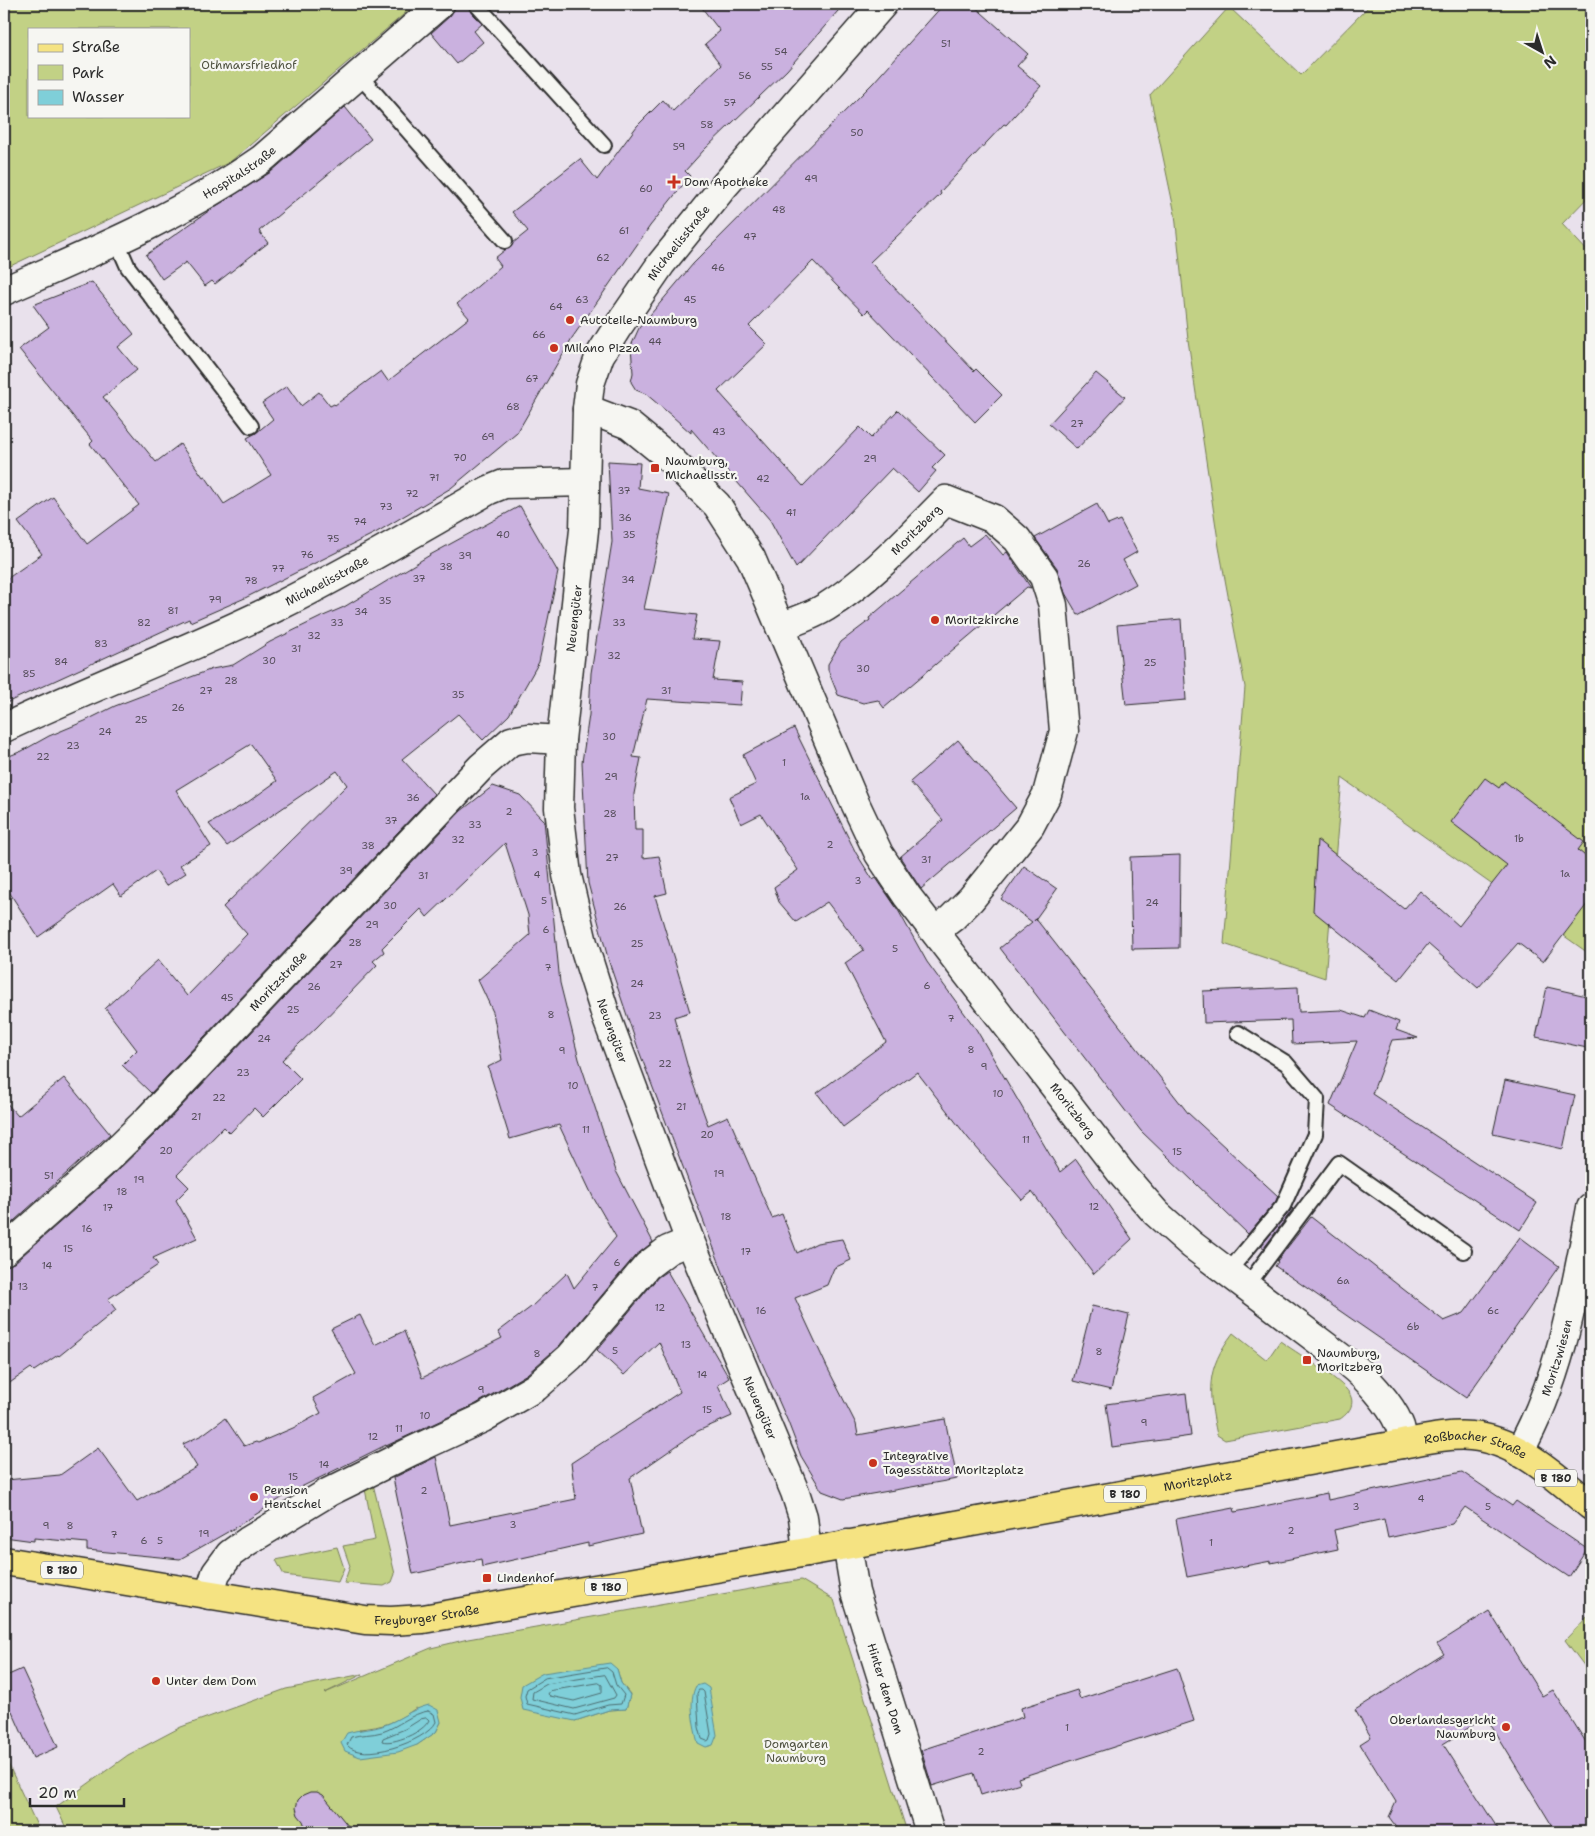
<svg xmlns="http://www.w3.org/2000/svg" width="1595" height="1836" viewBox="0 0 1595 1836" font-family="'Shantell Sans',sans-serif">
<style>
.green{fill:#c2d185;stroke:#767e58;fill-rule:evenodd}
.water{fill:#7fcfd9;stroke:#5d8d93}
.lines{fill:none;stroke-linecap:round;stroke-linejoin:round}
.shore{stroke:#4d6d71;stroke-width:1}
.building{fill:#cab1df;stroke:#2b2b2b}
.lane-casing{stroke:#2b2b2b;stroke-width:18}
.street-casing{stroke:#2b2b2b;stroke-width:31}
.primary-casing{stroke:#2b2b2b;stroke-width:31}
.lane{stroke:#f6f6f2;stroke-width:14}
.street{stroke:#f6f6f2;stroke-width:28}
.primary{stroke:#f5e382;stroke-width:28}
.poi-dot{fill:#c8321e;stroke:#f6f6f2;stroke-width:2}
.labels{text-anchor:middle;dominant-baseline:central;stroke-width:4.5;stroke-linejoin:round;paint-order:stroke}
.number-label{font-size:10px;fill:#534c58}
.shield{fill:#f6f6f2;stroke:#686867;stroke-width:1}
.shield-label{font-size:11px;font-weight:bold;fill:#2b2b2b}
.park-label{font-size:12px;fill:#515442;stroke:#f6f6f2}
.street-label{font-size:12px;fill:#2b2b2b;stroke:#f6f6f2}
.poi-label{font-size:12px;fill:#2b2b2b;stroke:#f6f6f2;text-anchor:start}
</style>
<rect width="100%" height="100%" fill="#e9e1ec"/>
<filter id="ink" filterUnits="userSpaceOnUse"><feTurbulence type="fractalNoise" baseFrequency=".02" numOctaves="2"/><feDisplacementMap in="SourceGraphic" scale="10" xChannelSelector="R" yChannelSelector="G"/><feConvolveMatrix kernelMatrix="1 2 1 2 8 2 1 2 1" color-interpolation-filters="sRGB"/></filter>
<g filter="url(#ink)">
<!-- green -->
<path class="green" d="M4,4H416L230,162L4,269ZM29,29H189V116H29Z
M1371,4H1591V194L1562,224L1591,255V955L1342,778L1325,978L1224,944L1245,687L1219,547L1188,340L1175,214L1150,95L1229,7L1301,75Z
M1233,1333L1267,1360L1280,1341C1294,1351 1342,1380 1349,1393C1356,1404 1349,1413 1340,1419L1225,1440L1217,1435C1208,1392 1205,1370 1233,1333Z
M373,1484L395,1574L392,1582L384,1586L344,1583L350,1566L343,1546L375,1540L365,1489Z
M337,1547L344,1568L338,1582L284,1575L276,1560Z
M801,1580L834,1600L907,1832H68L56,1807L128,1755L181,1727L286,1689L363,1674L325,1693L431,1648L468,1639ZM617,1669L621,1683L630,1694L626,1709L609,1710L575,1721ZM416,1708L441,1722L436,1732L417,1745L359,1729C384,1727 396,1722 416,1708Z
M1591,1613V1675L1565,1640Z
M4,1755L40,1832H4Z"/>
<!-- water -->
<path class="water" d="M610,1663L617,1669L621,1683L630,1695L626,1709L609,1710L575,1721L523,1710L520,1697L522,1685L543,1673Z
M703,1684L709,1688L717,1735L713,1745L706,1747L698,1743C694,1728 688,1700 696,1686Z
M429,1705L438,1710L441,1722L436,1732L417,1745L398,1752L360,1757L345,1751L341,1743L347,1733C359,1729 371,1730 382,1726C398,1721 411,1709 429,1705Z"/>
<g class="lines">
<!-- shore -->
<path class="shore" d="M607,1668L612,1672L616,1685L624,1695L621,1704L608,1705L575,1715L527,1704L525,1696L527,1689L545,1678Z
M605,1675L616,1695L614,1698L574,1709L532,1699L533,1692L547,1684Z
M599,1683L602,1685V1693L574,1701L550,1696L548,1694L550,1691Z
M699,1690H702L704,1692L711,1734L709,1740L707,1741L702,1739L699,1727L697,1694Z
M428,1711L434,1714L436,1722C426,1742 361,1763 347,1745L351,1737C361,1734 372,1735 382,1732C398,1727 412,1713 428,1711Z
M427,1718L429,1720C424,1732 393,1745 382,1741L383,1738L405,1729L421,1719Z"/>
</g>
<!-- building -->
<path class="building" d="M458,4H467L470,10L482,24L474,31L483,42L457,64L431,33L450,16Z
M699,4H844L787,70L704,150L685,171L690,176L650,226L572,338L517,433L451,488L377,532L245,598L190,622L189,619L4,704V581L42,554L18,522L53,497L87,544L139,505L90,444L93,441L19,349L49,327L33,305L92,282L134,334L118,347L137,370L103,397L156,462L180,444L203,477L205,476L224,504L271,475L247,438L256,433L273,419L262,403L287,386L301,406L319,392L330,406L334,404L335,405L381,371L388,381L469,318L457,304L501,266L495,258L505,250L510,248L513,243L528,231L512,212L580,159L597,180L637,126L663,100L673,111L721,65L705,44L720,31Z
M944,4H972L1028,54L1017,66L1041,86L1006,125L1004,124L940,192L941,194L870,262L974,371L976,369L1002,395L975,422L868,310L864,314L813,261L749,326L767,344L718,391L803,486L860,427L871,438L898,410L945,455L932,468L936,471L918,492L892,468L796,568L770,520L691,429V433L672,416L646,394L636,390L631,382L633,373L631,346L639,328L693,264L873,83Z
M345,107L371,139L259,231L268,243L215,284L212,281L205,286L186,262L162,279L146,255L213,208L271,172Z
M1096,373L1125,397L1077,449L1049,424Z
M608,461L640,463L638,488L669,494L644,609L697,615L692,639L720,641L713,680L742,682L740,705L647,699L633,757L641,758L634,794L635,830H643V858L659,856L667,893L655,896L690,1012L674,1017L690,1075L708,1125L728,1116L772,1218L782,1214L797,1253L817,1243L842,1239L851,1260L834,1268L827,1285L795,1298L827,1367L856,1424L858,1435L945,1419L957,1479L843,1499L822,1491L801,1456L788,1422L727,1283L639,1051L609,962L588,883L582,762L589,715L591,673L612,542Z
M1097,504L1108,525L1120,520L1137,552L1123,560L1136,584L1078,615L1065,593L1057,568L1035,538Z
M520,506L558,572L539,662L509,715L483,740L458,714L402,759L434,794L151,1093L122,1065L137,1050L105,1008L158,960L187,996L247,934L223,907L347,785L337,771L227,846L209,824L248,802L277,781L251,744L176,790L211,846L180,865L186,873L166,886L156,871L121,896L113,884L38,937L4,884V758L22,751L49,736L85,721L115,706L212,669L233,665L270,642L321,617L344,607L430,555Z
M985,534L1003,555L1007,552L1031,588L1027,587L884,708L878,700L863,703L838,695L828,670V664L841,642L870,620L869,618L889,601L963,538L969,546Z
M1181,619L1186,700L1126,705L1117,625Z
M794,728L856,853L873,880L876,878L898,910L927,962L976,1029L1060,1172L1076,1159L1132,1239L1094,1274L1032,1192L1022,1200L968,1138L917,1072L843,1127L817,1093L886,1042L845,963L864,950L827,902L796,922L779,902L774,887L798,870L761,814L741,824L729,797L756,784L743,755Z
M958,740L1016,808L921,889L900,857L943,820L910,782Z
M1485,778L1499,788L1504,781L1584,842L1578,850L1591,861V899L1543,962L1518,943L1478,988L1428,944L1399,980L1313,911L1317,840L1404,909L1420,891L1459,926L1507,865L1451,822Z
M493,786L520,795L544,820L560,983L579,1059L616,1171L653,1242L635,1256L559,1346L527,1374L476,1404L386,1446V1445L291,1492L233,1529L180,1559L87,1550V1543L34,1538V1541L4,1537V1496H7L6,1480L60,1475L98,1448L137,1501L197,1467L183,1444L202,1435L225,1418L244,1446L256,1442L258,1443L293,1428L321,1413L313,1398L356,1374L331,1329L360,1315L375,1345L404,1331L422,1378L502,1338L498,1332L531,1307L567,1273L574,1288L616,1237L593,1197L559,1125L510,1139L488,1067L502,1060L493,1012L478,980L530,935L528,915L505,843L427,917L421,909L382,948L384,952L373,961L377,965L317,1027L282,1060L301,1079L263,1117L254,1108L230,1133L224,1127L177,1175L189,1187L176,1200L197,1238L153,1258L158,1265L108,1299L116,1310L59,1356L58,1355L34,1371L31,1368L4,1387V1266L14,1263L112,1176L159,1130L461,811Z
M1180,855L1179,948L1132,949L1130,857Z
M1024,866L1057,889L1034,921L1036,919L1188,1113L1278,1196L1276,1201L1248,1234L1141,1131L1000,948L1032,922L1001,899Z
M1298,987L1299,1012L1341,1010L1365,1018L1369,1010L1399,1022L1396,1030L1418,1038L1392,1040L1372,1094L1537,1203L1520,1230L1330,1105L1357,1041L1292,1044L1291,1020L1204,1023L1203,991Z
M1547,987L1591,997V1031L1587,1048L1536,1037Z
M64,1078L110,1134L4,1230V1100L18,1116Z
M1505,1080L1575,1095L1563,1149L1493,1133Z
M1292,1208L1293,1209L1264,1248L1261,1246Z
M1311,1217L1444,1321L1464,1313L1520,1237L1559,1266L1466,1398L1275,1266L1278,1262L1277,1261Z
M667,1271L729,1378L718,1385L732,1416L698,1431L630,1478L642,1534L588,1546V1543L482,1567L481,1559L413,1574L393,1478L436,1457L450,1525L576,1499L571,1463L680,1392L659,1342L624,1375L597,1350L658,1277Z
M1092,1306L1129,1315L1111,1390L1073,1381Z
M1186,1393L1191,1436L1112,1447L1106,1404Z
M1462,1472L1512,1506L1516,1501L1587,1549L1569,1577L1465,1507L1452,1524L1388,1538L1384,1519L1334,1530L1338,1549L1271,1563V1561L1187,1577L1176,1519L1234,1508L1235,1512L1327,1493L1328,1500Z
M1489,1611L1542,1696L1553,1690L1591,1750V1832H1556L1486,1717L1443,1744L1500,1832H1400L1389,1817L1396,1802L1360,1744L1371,1737L1355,1710L1444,1654L1437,1644Z
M1177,1668L1194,1721L1018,1778L1020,1783L981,1795L974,1773L932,1786L921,1750L1023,1717L1021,1708L1077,1690L1080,1699Z
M22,1669L58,1747L33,1758L12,1711L4,1715V1677Z
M310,1792H317L323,1795L353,1832H307L303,1821L298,1815L296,1808L298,1800L303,1795Z"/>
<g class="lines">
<defs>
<path id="lane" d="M476,4L604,145
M358,74L505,241
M117,242L128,267L251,426
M1227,1273L1283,1206L1315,1134L1317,1099L1286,1063L1238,1033
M1246,1287L1339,1163L1464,1251"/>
<g id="street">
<path id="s1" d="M4,291C93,252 182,215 262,159L440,4"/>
<path id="s2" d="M587,409L629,425L667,456L717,505L751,558L855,803L879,854L907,896L1122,1174L1156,1213L1192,1245L1348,1363C1366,1377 1390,1403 1399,1424C1402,1430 1402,1438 1402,1444"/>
<path id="s3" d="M780,627C795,621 812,616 826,607C871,579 909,537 946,500L994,519L1017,539L1044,577L1053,605L1064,731L1047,794L1030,826L971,899L952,918L935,931"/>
<path id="s4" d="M4,728C95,685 190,650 281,605C352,570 420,529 489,490L504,484L585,482"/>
<path id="s5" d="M4,1251L102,1164L148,1119L481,767L511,741L528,738L561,740"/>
<path id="s6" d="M1519,1452C1561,1378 1575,1291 1591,1208"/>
<path id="s7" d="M847,1544L855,1592L930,1832"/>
<path id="s8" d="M807,1552L803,1517L795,1492L690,1241L606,1016L583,943L567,875L559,808L561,740L584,530L587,409L590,384L600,355L617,328L661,264L724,186L883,4"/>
<path d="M209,1595L216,1573L230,1554L248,1541L329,1492L412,1451L483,1418L536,1387L570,1357L647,1266L668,1250L690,1241"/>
</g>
<g id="primary">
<path id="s9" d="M4,1561L365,1620L391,1621L423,1619L807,1552L1402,1444C1424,1440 1448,1434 1471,1436C1518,1440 1557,1478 1591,1506"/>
</g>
</defs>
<!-- lane casing -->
<use href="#lane" class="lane-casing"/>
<!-- street casing -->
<use href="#street" class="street-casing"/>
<!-- primary casing -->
<use href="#primary" class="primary-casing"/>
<!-- lane -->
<use href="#lane" class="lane"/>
<!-- street -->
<use href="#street" class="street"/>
<!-- primary -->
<use href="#primary" class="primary"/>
</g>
</g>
<!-- markers -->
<g class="poi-dot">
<path d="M671.5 174.5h5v5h5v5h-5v5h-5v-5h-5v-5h5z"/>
<circle cx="570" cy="320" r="5"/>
<circle cx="554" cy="348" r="5"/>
<rect x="650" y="463" width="10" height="10" rx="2.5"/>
<circle cx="935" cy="620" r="5"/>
<rect x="1302" y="1355" width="10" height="10" rx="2.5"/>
<circle cx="873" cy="1463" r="5"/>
<circle cx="254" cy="1497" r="5"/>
<rect x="482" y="1573" width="10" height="10" rx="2.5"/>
<circle cx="156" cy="1681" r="5"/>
<circle cx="1506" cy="1727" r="5"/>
</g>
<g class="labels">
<!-- number labels -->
<g class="number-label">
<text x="946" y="43">51</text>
<text x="781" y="51">54</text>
<text x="767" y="66">55</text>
<text x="745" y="75">56</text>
<text x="730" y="102">57</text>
<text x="707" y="124">58</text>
<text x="857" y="132">50</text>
<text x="679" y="146">59</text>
<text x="811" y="178">49</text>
<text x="646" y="188">60</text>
<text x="779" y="209">48</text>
<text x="624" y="230">61</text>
<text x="750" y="236">47</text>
<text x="603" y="257">62</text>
<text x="718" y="267">46</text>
<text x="582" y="299">63</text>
<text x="690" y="299">45</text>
<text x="556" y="306">64</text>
<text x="539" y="334">66</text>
<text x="655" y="341">44</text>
<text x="532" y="378">67</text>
<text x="513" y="406">68</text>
<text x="1077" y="423">27</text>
<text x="719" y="431">43</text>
<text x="488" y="436">69</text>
<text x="460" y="457">70</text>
<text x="870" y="458">29</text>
<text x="434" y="477">71</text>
<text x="763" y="478">42</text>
<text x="624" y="490">37</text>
<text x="412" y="493">72</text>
<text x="386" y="506">73</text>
<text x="791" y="512">41</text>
<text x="625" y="517">36</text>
<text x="360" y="521">74</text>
<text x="503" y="534">40</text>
<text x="629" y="534">35</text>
<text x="333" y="538">75</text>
<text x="307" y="554">76</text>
<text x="465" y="555">39</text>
<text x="1084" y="563">26</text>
<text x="446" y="566">38</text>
<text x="278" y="568">77</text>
<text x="419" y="578">37</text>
<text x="628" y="579">34</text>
<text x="251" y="580">78</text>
<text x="215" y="599">79</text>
<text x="385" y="600">35</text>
<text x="173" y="610">81</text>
<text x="361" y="611">34</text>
<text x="144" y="622">82</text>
<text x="337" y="622">33</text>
<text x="619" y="622">33</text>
<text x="314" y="635">32</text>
<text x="101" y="643">83</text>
<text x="296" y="648">31</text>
<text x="614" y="655">32</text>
<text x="269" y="660">30</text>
<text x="61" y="661">84</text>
<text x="1150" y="662">25</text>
<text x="863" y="668">30</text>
<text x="29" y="673">85</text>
<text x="231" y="680">28</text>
<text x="206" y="690">27</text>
<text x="666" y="690">31</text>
<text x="458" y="694">35</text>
<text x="178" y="707">26</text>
<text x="141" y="719">25</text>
<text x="105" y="731">24</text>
<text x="609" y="736">30</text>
<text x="73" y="745">23</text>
<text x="43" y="756">22</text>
<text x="784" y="762">1</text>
<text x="611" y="776">29</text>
<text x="805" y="796">1a</text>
<text x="413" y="797">36</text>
<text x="509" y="811">2</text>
<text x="610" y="813">28</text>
<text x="391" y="820">37</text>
<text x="475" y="824">33</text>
<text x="1519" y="838">1b</text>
<text x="458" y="839">32</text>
<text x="830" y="844">2</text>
<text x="368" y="845">38</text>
<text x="535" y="852">3</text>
<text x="612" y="857">27</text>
<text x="926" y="859">31</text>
<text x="346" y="870">39</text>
<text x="1565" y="873">1a</text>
<text x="537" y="874">4</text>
<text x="423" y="875">31</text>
<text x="858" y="880">3</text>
<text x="544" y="900">5</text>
<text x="1152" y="902">24</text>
<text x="390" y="905">30</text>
<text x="620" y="906">26</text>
<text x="372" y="924">29</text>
<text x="546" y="929">6</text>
<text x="355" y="942">28</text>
<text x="637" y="943">25</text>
<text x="895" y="948">5</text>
<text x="336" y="964">27</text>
<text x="548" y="967">7</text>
<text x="637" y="983">24</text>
<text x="927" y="985">6</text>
<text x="314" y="986">26</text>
<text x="227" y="997">45</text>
<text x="293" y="1009">25</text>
<text x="551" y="1014">8</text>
<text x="655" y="1015">23</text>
<text x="951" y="1018">7</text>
<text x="264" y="1038">24</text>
<text x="971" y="1049">8</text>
<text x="562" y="1050">9</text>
<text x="665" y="1063">22</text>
<text x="984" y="1066">9</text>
<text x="243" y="1072">23</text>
<text x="573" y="1085">10</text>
<text x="998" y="1093">10</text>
<text x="219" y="1097">22</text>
<text x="681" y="1106">21</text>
<text x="196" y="1116">21</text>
<text x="586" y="1129">11</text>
<text x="707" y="1134">20</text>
<text x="1026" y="1139">11</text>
<text x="166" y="1150">20</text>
<text x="1177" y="1151">15</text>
<text x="719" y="1173">19</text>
<text x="49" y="1175">51</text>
<text x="139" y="1179">19</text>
<text x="122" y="1191">18</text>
<text x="1094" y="1206">12</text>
<text x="108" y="1207">17</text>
<text x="726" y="1216">18</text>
<text x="87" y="1228">16</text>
<text x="68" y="1248">15</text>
<text x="746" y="1251">17</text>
<text x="617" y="1262">6</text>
<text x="47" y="1265">14</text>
<text x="1343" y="1280">6a</text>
<text x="23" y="1286">13</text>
<text x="595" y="1287">7</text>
<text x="660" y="1307">12</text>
<text x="761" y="1310">16</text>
<text x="1493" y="1310">6c</text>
<text x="1413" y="1326">6b</text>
<text x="686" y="1344">13</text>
<text x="615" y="1350">5</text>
<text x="1099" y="1351">8</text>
<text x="537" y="1353">8</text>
<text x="702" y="1374">14</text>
<text x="481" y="1389">9</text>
<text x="707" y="1409">15</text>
<text x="425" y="1415">10</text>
<text x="1144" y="1422">9</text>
<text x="399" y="1428">11</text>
<text x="373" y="1436">12</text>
<text x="324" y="1464">14</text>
<text x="293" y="1476">15</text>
<text x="424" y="1490">2</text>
<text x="1421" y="1498">4</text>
<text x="1356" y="1506">3</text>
<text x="1488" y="1506">5</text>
<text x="513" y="1524">3</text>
<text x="46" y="1525">9</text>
<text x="70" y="1525">8</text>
<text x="1291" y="1530">2</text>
<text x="204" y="1533">19</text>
<text x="114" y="1534">7</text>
<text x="144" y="1540">6</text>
<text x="160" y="1540">5</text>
<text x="1211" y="1542">1</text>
<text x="1067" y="1727">1</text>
<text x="981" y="1751">2</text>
</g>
<!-- shield labels -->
<g class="shield">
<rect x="1535" y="1469.5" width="42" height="17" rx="4"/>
<rect x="1104" y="1485.5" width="42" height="17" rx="4"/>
<rect x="41" y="1561.5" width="42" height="17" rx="4"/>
<rect x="585" y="1578.5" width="42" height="17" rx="4"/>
</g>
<g class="shield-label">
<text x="1556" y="1478">B 180</text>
<text x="1125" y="1494">B 180</text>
<text x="62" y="1570">B 180</text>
<text x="606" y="1587">B 180</text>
</g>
<!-- park labels -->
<g class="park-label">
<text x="249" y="65">Othmarsfriedhof</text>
<text x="796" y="1744">Domgarten<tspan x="796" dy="14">Naumburg</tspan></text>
</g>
<!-- street labels -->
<g class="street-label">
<text stroke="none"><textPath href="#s1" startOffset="264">Hospitalstraße</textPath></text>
<text stroke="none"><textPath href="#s8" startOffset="1381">Michaelisstraße</textPath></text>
<text stroke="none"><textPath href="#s3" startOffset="169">Moritzberg</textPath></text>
<text stroke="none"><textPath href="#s4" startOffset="355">Michaelisstraße</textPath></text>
<text stroke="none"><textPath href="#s8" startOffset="978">Neuengüter</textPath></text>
<text stroke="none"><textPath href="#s5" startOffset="385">Moritzstraße</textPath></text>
<text transform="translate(612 1031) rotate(70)">Neuengüter</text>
<text stroke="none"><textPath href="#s2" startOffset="871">Moritzberg</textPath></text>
<text stroke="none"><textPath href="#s6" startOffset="102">Moritzwiesen</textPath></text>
<text transform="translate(760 1408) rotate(67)">Neuengüter</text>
<text stroke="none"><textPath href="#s9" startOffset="1494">Roßbacher Straße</textPath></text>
<text stroke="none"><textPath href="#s9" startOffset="1211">Moritzplatz</textPath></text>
<text stroke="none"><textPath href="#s9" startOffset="428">Freyburger Straße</textPath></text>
<text stroke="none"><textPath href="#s7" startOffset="150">Hinter dem Dom</textPath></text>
</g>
<!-- poi labels -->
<g class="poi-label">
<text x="684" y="182">Dom Apotheke</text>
<text x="580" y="320">Autoteile-Naumburg</text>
<text x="564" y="348">Milano Pizza</text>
<text x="665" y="461">Naumburg,<tspan x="665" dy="14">Michaelisstr.</tspan></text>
<text x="945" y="620">Moritzkirche</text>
<text x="1317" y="1353">Naumburg,<tspan x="1317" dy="14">Moritzberg</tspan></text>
<text x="883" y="1456">Integrative<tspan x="883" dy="14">Tagesstätte Moritzplatz</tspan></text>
<text x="264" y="1490">Pension<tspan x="264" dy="14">Hentschel</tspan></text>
<text x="497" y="1578">Lindenhof</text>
<text x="166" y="1681">Unter dem Dom</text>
<text x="1496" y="1720" text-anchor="end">Oberlandesgericht<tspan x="1496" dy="14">Naumburg</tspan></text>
</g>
</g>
<!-- margin -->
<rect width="1595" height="1836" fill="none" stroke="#f6f6f2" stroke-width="20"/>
<rect x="10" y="10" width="1575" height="1816" fill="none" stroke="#2b2b2b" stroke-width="2" filter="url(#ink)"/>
<!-- legend -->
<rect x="28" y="28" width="162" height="90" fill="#f6f6f2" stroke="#a5a5a2"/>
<rect x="38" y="44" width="25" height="8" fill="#f5e382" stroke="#a5a5a2"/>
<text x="72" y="52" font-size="15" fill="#2b2b2b">Straße</text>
<rect x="38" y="65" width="25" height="15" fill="#c2d185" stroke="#a5a5a2"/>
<text x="72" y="78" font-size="15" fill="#2b2b2b">Park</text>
<rect x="38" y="90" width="25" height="15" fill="#7fcfd9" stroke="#a5a5a2"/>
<text x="72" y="102" font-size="15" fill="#2b2b2b">Wasser</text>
<!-- north arrow -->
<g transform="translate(1542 52) rotate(141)" stroke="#f6f6f2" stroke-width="4" paint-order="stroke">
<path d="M0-4L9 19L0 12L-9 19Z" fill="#2b2b2b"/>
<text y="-8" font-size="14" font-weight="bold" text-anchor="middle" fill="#2b2b2b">N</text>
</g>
<!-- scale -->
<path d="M30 1798v8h94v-8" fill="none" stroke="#2b2b2b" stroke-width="2.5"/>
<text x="38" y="1798" font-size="15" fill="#2b2b2b" stroke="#f6f6f2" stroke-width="4" paint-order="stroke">20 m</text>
</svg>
